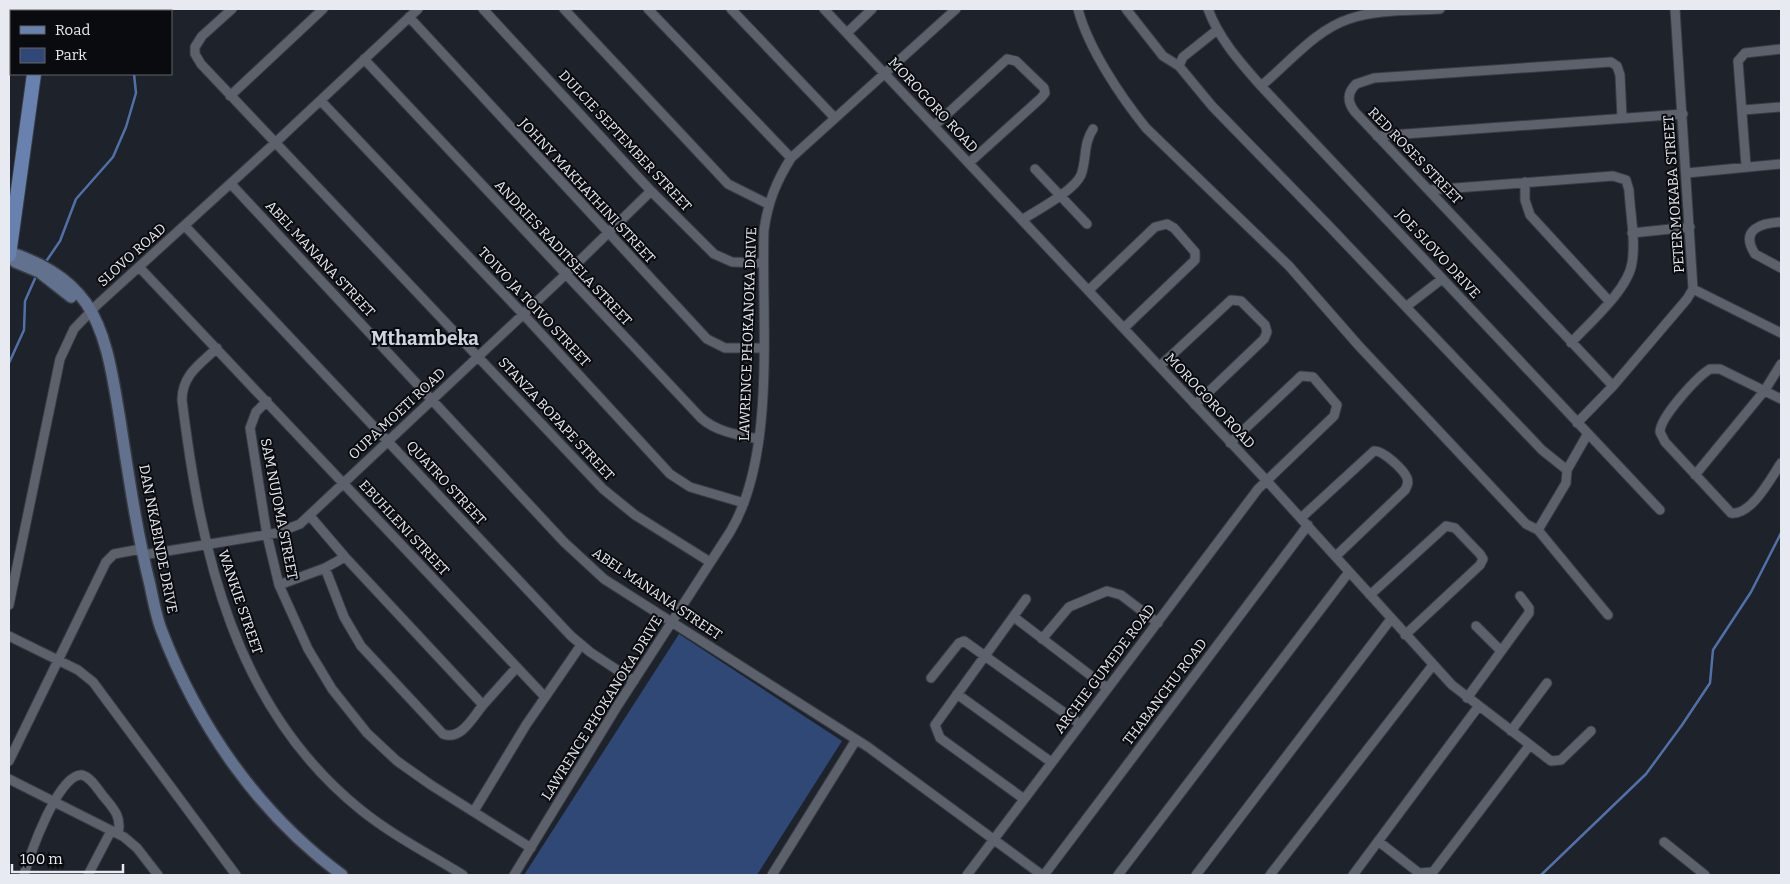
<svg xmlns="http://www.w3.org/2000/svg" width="1790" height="884" viewBox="0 0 1790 884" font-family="Bitter,serif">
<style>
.green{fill:#2f4876}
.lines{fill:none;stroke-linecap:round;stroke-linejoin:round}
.stream{stroke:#5170a8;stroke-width:2.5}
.street-casing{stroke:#383c44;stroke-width:11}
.secondary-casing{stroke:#383c44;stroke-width:14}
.primary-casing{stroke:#383c44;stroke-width:16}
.street{stroke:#5c616c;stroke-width:9}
.secondary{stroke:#62718e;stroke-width:11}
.primary{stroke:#6981af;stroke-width:14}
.labels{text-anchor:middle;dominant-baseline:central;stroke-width:4;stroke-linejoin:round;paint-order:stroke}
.street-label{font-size:14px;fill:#e7eaf0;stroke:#090b0f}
.district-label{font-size:19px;font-weight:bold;fill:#cfd6e2;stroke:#090b0f}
</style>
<rect width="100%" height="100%" fill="#1d222b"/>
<!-- green -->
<path class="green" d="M679,634L842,741L757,875H524Z"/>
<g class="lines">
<!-- stream -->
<path class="stream" d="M145,11L147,9
M45,263L60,241L76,199L113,157L126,127L136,93L134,74
M9,363L24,330L25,301L37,274
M1541,875L1646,774L1682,725L1710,683L1713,650L1751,592L1781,533"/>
<defs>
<path id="street" d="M232,9L202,36L195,47V54L201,64L603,489L635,515L710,562
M483,9L651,191L714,254L732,262L763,263
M564,9L728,184L768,204
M648,9L791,158
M731,9L834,117
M824,9L1266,480L1452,685L1551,761L1561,760L1591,731
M1078,9C1088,48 1121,97 1146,128L1289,266L1359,346L1526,524L1538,530L1608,615
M1126,9L1163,56L1179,66L1212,106L1329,226L1542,450L1567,470L1587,435
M1208,9C1219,39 1240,62 1261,86L1660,510
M409,17L707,339L725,348H763
M847,33L872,9
M364,59L701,418C717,432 738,435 759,439
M1179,66L1183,57L1217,30
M1261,86C1288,64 1315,30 1349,19C1377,9 1411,11 1440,9
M230,96L323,9
M321,101L523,314L670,474L690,487L744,503
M1743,110L1781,107
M934,126L1007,59L1016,61L1044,88L1045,93L1041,98L969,163
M1377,136L1683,114
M1746,166L1738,61L1745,53L1781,49
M1035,169L1087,224
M1687,173L1781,164
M1525,182V200L1530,215L1609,301
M231,184L564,542L604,579L868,747L1042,875
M1429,190L1613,176L1626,180L1629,190C1630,213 1636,240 1632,263C1628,290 1589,323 1571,343
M1022,220C1037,210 1074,191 1081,175C1087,159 1083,144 1093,129
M1781,222C1762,223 1739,229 1755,254L1781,268
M185,226L571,636L590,652L634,681
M1632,233L1690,227
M140,268L545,697
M1693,289L1781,333
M1089,290L1155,227L1167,224L1174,228L1195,252V260L1124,328
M1407,306L1442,279
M217,348C200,364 182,375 182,400C201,553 234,708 361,810C392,835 429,854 463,875
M1160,366L1231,300L1241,301L1265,325L1267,332L1264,339L1195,405
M1613,386L1355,112C1347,102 1347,93 1356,84L1374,78L1611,62L1617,66L1620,75L1622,118
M1781,399L1720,369H1710C1697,377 1660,417 1660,432L1665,442L1731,513C1751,516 1771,478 1781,463
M267,401L256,412L250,428L267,535L279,585L308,649L332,689L367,733L397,761L431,785L531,848
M1577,423L1613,386L1687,299L1693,289L1675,9
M1695,475L1765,390L1781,364
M310,516L345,557L483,705L517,667
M1301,518L1374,451C1383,450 1404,470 1407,478C1409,483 1407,486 1405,490L1336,556
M1538,530L1566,483L1567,470
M143,555L277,533L300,524L565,275L651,191
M325,568L344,617L361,646L443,734C461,741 473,717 483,705
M279,585L325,568L345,557
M1370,595L1446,526L1455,528L1480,554L1483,559L1480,565L1405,635
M9,605L60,359L74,329L97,305L276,142L418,9
M1014,617L1107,688
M1476,626L1501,651
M9,636L78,670L93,682L236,875
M1042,639L1069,607L1107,591L1121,595L1158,623
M931,678L959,643L964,641L1080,724
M957,694L1051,762
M1467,698L1529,613V608L1520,596
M1511,731L1547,683
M9,761L106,562L114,554L141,549
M9,779L124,837L137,848L158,875
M1024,799L940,738L935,725L1026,599
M474,811L526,725L581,645
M1378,841L1419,873L1433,872L1529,746
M1664,842L1705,875
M24,875C29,856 59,772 82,775C91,777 98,790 104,797C114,809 122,817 118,834
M88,875L111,831
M514,875L618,705L730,532C777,454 761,319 764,230C768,202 776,182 791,158L956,9
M772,875L856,740
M967,875L1258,489L1334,416L1337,405L1313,377L1301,376L1230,443
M1044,875L1308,525
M1118,875L1349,572
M1196,875L1391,619
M1270,875L1433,665
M1353,875L1478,707"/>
<path id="secondary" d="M9,252C39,262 67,276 86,303C107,333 113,379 119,414C128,471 136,529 150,585C153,600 156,615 161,629C198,726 258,813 342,875
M15,262L39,272L71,297"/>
<path id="primary" d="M43,11V9
M9,255L34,74"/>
</defs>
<!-- street casing -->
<use href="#street" class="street-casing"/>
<!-- secondary casing -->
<use href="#secondary" class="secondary-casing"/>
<!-- primary casing -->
<use href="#primary" class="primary-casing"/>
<!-- street -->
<use href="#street" class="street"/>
<!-- secondary -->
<use href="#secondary" class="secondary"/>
<!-- primary -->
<use href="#primary" class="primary"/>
</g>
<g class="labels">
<!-- street labels -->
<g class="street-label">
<text transform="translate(933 105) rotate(47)">MOROGORO ROAD</text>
<text transform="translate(625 141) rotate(47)">DULCIE SEPTEMBER STREET</text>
<text transform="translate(1415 156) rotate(46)">RED ROSES STREET</text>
<text transform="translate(587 191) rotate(47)">JOHNY MAKHATHINI STREET</text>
<text transform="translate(1674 194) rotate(-94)">PETER MOKABA STREET</text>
<text transform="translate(563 253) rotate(47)">ANDRIES RADITSELA STREET</text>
<text transform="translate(1438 254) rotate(47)">JOE SLOVO DRIVE</text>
<text transform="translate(132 255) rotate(-42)">SLOVO ROAD</text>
<text transform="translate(320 259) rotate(47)">ABEL MANANA STREET</text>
<text transform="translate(534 307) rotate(47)">TOIVO JA TOIVO STREET</text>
<text transform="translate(748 334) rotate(-88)">LAWRENCE PHOKANOKA DRIVE</text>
<text transform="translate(1210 401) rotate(47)">MOROGORO ROAD</text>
<text transform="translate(397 414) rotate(-43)">OUPA MOETI ROAD</text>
<text transform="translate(556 419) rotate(47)">STANZA BOPAPE STREET</text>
<text transform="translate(446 483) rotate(47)">QUATRO STREET</text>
<text transform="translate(279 509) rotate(79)">SAM NUJOMA STREET</text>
<text transform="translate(404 528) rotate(47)">EBUHLENI STREET</text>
<text transform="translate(158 539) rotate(79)">DAN NKABINDE DRIVE</text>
<text transform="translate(657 594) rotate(34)">ABEL MANANA STREET</text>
<text transform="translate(240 602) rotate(71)">WANKIE STREET</text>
<text transform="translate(1105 669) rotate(-53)">ARCHIE GUMEDE ROAD</text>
<text transform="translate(1165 692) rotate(-53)">THABANCHU ROAD</text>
<text transform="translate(602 708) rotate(-58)">LAWRENCE PHOKANOKA DRIVE</text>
</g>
<!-- district labels -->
<g class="district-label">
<text x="425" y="338">Mthambeka</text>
</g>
</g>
<!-- border -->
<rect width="1790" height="884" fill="none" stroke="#e7eaf0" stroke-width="20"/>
<!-- legend -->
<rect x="10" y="10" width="162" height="65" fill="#090b0f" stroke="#626469"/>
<rect x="20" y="26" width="25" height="8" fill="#6981af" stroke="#626469"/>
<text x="55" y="35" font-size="15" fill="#e7eaf0">Road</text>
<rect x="20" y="48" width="25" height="15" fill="#2f4876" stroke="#626469"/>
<text x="55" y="60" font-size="15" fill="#e7eaf0">Park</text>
<!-- scale -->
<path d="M12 864v8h111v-8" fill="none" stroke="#e7eaf0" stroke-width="2.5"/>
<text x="20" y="864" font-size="15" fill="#e7eaf0" stroke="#090b0f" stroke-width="4" paint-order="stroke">100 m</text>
</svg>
